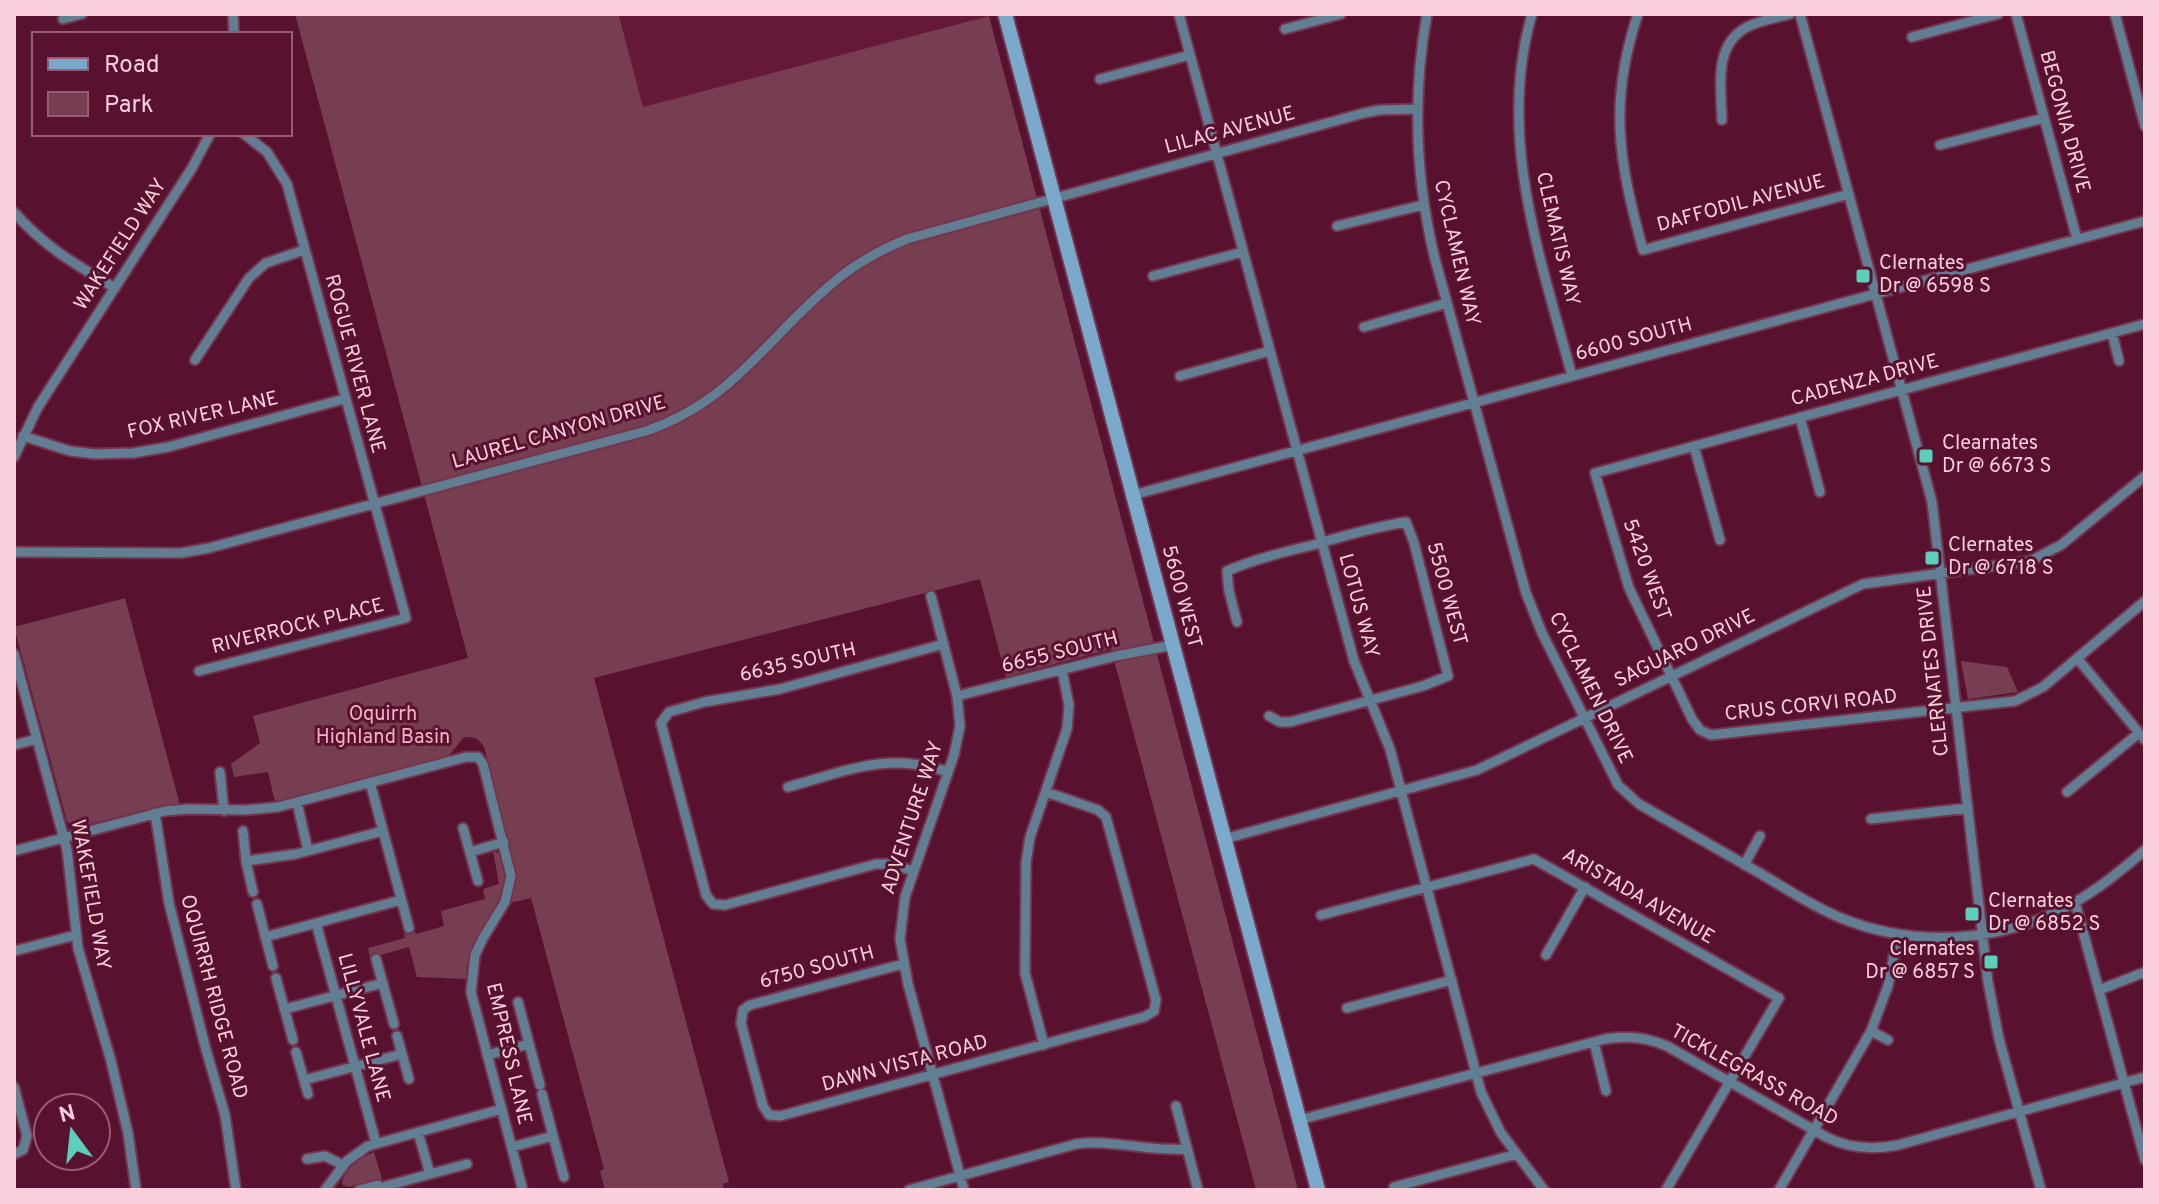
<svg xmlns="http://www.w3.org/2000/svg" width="2159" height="1204" viewBox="0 0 2159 1204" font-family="Overpass,sans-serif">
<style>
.built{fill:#661838}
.green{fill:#773d51}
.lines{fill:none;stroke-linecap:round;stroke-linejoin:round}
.street-casing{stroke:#75344e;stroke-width:13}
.secondary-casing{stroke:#75344e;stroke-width:18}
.street{stroke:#617e93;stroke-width:9}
.secondary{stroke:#7aa9cb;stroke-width:14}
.poi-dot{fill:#5cceba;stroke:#58122f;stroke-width:3}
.labels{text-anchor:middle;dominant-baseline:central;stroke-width:6;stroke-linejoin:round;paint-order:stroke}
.street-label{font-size:20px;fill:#faceda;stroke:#58122f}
.poi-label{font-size:20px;fill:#faceda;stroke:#58122f;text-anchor:start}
.park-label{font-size:20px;fill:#f4b2c5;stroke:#58122f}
</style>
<rect width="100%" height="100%" fill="#58122f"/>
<!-- built -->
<path class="built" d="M624,14H988L989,16L643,108L618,16Z"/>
<!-- green -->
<path class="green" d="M295,14H624L619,16L643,107L989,16L1298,1190H1256L1111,649L1006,677L980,579L594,678L729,1182L723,1184L724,1190H605L600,1171L604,1169L531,898L510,903L515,885V867L484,747C479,738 472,735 463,738L448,757L275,802L268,772L234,777L231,764L260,743L253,716L468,658Z
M125,598L180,805L158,807L74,828L67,821L14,627Z
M1961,661L2007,667L2018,692L1968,699Z
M493,851L499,853C518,888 488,912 475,941C469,953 467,966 466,979L417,977L409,947L370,958L368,948L405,938L404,933L414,930L416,934L444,926L441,911L485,899L483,889L499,884Z
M374,1152L382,1179L349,1187L342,1185C343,1169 360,1158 374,1152Z"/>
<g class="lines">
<defs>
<path id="street" d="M233,14L234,34
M1179,14L1354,661L1390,749L1481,1092L1501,1133L1544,1190
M1427,14C1412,97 1415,177 1435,259L1526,593L1542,633L1618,785L1639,804C1678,826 1717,849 1756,871C1784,887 1811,906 1841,918C1920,950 2010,942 2082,898C2105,884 2125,867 2145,850
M1532,14C1496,136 1541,259 1572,376
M1638,14C1608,103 1619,162 1643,250L1849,194
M1800,14L1932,502L1988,982L1999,1039L2041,1190
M2016,14L2077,239
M2115,14L2145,126
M63,19L82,14
M1285,29L1341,14
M1912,37L1998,14
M1100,79L1190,55
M1722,120C1721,88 1713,45 1747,27C1760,20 1776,18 1790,14
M1940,145L2044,118
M14,212C43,246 78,266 115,288
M1337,226L1423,205
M1153,276L1243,252
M2145,324L1595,473L1629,588L1692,719L1700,730L1711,735L2015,701L2043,687L2145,601
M1364,327L1447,303
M2112,333L2119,361
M195,360L249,278L266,263L304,250
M1180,376L1270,351
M1800,417L1820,492
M23,436L70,451L95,454L133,453L168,447L344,399
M1694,446L1720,540
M14,457L38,407L192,168L210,134
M1133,495L2145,221
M14,552L181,553L209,548L646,431C731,402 764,342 828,287C851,266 878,251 907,239L1364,113L1380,110L1417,109
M931,596L957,696L960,726L954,755L905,897L900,939L908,984L964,1190
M1237,622L1229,591L1227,571C1255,559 1284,552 1313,545C1343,536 1374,527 1406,522L1414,543L1448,676L1423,686L1290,722H1280L1269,716
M14,654L67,850L78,948L111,1061L128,1133L136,1190
M2077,658L2145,740
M199,671L406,618L287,184L267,152L244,134
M957,696L1116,656L1173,645
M14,745L37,739
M220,772L224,811
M370,782L409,928
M788,787C847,771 888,751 948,772
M2067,792L2139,733
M297,802L308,851
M155,813L169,903L205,1046L225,1115L236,1190
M1871,819L1968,808
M463,828L478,881
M243,831L246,861L253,892
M1224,839L1477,770L1863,584L2030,561L2061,545L2145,476
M14,851L165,811L189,809L246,810L278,807L466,757H478L483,764L511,876L505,902L483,938L475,955L471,992L522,1187
M470,852L504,842
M246,861L296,854L383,831
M1744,865L1760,836
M914,871L889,864H876L725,905L713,904L706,895L661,723L669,712L704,702L780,689L944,644
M2075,902L2145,1160
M257,904L273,966
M1321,915L1534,859L1779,998L1666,1190
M316,923L376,1143
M265,937L401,900
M14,951L76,935
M1546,955L1585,887
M376,959L394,1024
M903,964L750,1005L743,1010L741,1023L763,1106L769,1115L780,1116L1144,1017L1154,1011L1156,1000L1106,817L1098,810L1046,792
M276,978L293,1040
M2099,990L2145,972
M518,1002L540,1085
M1347,1008L1452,980
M285,1009L383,983
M1871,1031L1888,1040
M397,1036L409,1079
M1594,1042L1606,1091
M1044,1045L1025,973L1026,863L1030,837L1067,729L1069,705L1062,670
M296,1052L308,1094
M487,1055L529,1044
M304,1080L402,1054
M14,1087L27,1136L23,1150L14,1154
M542,1094L564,1177
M1176,1106L1198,1190
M1299,1120L1605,1039C1627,1035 1646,1037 1667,1046L1826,1137C1850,1149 1873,1150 1898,1145L2145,1077
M418,1132L430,1174
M512,1147L553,1136
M307,1159L325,1156L343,1165
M386,1186L467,1164
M1394,1187L1517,1154
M325,1190L347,1161L368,1146L502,1109
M359,1190L378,1185
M909,1190L1076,1144C1113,1139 1150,1152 1187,1149
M1779,1190L1871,1031L1888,986L1898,934"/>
<path id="secondary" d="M1005,14L1318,1190"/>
</defs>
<!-- street casing -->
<use href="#street" class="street-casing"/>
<!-- secondary casing -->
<use href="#secondary" class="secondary-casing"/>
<!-- street -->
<use href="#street" class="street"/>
<!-- secondary -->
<use href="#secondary" class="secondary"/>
</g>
<!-- markers -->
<g class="poi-dot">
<rect x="1855" y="268" width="16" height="16" rx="4"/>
<rect x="1918" y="448" width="16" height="16" rx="4"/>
<rect x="1924" y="550" width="16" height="16" rx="4"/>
<rect x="1964" y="906" width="16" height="16" rx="4"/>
<rect x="1983" y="954" width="16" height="16" rx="4"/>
</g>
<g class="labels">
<!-- street labels -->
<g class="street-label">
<text transform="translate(2064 122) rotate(75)">BEGONIA DRIVE</text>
<text transform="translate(1230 131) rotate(-15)">LILAC AVENUE</text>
<text transform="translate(1741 204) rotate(-15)">DAFFODIL AVENUE</text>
<text transform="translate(1557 239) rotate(77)">CLEMATIS WAY</text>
<text transform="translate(121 245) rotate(-57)">WAKEFIELD WAY</text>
<text transform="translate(1456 253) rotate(77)">CYCLAMEN WAY</text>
<text transform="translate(1634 340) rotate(-15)">6600 SOUTH</text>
<text transform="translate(354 364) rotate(75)">ROGUE RIVER LANE</text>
<text transform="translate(1865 381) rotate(-15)">CADENZA DRIVE</text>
<text transform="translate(203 416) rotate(-13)">FOX RIVER LANE</text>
<text transform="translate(559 433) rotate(-16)">LAUREL CANYON DRIVE</text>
<text transform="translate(1646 570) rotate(70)">5420 WEST</text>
<text transform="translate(1446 594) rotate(75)">5500 WEST</text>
<text transform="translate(1181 597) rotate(75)">5600 WEST</text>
<text transform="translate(1358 606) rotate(75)">LOTUS WAY</text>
<text transform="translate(298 627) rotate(-14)">RIVERROCK PLACE</text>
<text transform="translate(1685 649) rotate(-26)">SAGUARO DRIVE</text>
<text transform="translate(1060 653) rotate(-14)">6655 SOUTH</text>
<text transform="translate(798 663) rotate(-13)">6635 SOUTH</text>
<text transform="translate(1934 671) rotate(-96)">CLERNATES DRIVE</text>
<text transform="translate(1590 688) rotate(64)">CYCLAMEN DRIVE</text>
<text transform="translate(1811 706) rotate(-6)">CRUS CORVI ROAD</text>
<text transform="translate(913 818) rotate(-72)">ADVENTURE WAY</text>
<text transform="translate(90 895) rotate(80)">WAKEFIELD WAY</text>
<text transform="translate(1638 897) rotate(30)">ARISTADA AVENUE</text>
<text transform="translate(817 968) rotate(-15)">6750 SOUTH</text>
<text transform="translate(213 997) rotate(75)">OQUIRRH RIDGE ROAD</text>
<text transform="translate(363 1028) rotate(75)">LILLYVALE LANE</text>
<text transform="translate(508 1054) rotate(77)">EMPRESS LANE</text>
<text transform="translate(905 1064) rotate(-15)">DAWN VISTA ROAD</text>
<text transform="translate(1754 1076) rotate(29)">TICKLEGRASS ROAD</text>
</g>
<!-- poi labels -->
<g class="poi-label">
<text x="1879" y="264">Clernates<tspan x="1879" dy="23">Dr @ 6598 S</tspan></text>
<text x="1942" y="444">Clearnates<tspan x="1942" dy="23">Dr @ 6673 S</tspan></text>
<text x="1948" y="546">Clernates<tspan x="1948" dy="23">Dr @ 6718 S</tspan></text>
<text x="1988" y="902">Clernates<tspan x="1988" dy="23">Dr @ 6852 S</tspan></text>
<text x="1975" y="950" text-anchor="end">Clernates<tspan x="1975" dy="23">Dr @ 6857 S</tspan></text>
</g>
<!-- park labels -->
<g class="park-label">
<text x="383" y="715">Oquirrh<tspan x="383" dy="23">Highland Basin</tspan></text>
</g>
</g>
<!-- border -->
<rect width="2159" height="1204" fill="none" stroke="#faceda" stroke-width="32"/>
<!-- legend -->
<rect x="32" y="32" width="260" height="104" fill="#58122f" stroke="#995d73" stroke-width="2"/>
<rect x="48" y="58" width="40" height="12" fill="#7aa9cb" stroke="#995d73" stroke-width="2"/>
<text x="104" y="72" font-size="24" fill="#faceda">Road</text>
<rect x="48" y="92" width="40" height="24" fill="#773d51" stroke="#995d73" stroke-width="2"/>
<text x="104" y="112" font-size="24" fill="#faceda">Park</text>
<!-- north arrow -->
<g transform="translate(72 1132) rotate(345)"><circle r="38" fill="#58122f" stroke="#995d73" stroke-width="2"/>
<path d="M0-6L14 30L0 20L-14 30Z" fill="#5cceba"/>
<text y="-12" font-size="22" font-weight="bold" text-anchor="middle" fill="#faceda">N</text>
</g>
</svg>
